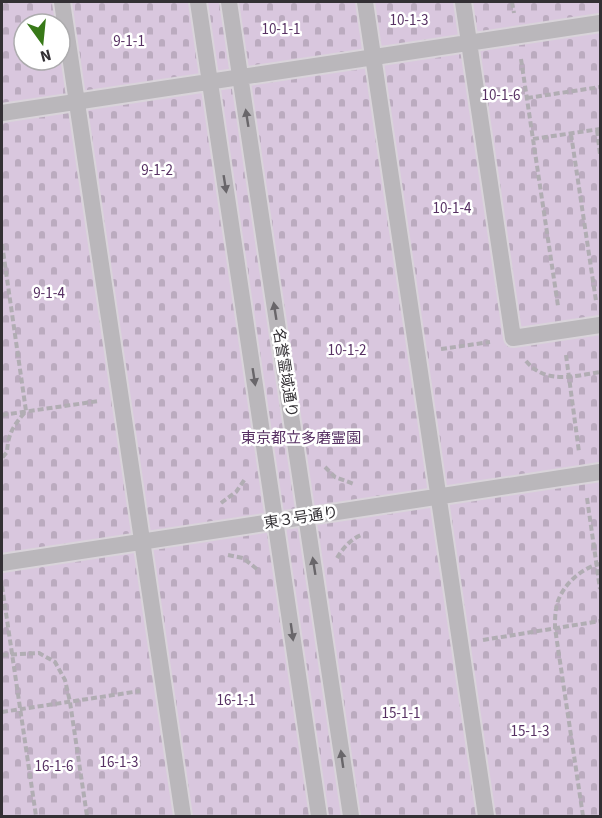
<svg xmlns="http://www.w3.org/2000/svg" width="602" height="818" viewBox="0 0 602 818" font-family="'Source Sans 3','Noto Sans JP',sans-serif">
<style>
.cemetery{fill:url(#cemetery-stones);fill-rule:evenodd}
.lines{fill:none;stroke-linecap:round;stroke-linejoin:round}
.lane-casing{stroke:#d9d4da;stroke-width:20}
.path{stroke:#b1adb3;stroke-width:4;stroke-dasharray:6 3;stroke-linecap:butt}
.lane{stroke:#bab7bb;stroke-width:16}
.oneway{fill:#69666a}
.labels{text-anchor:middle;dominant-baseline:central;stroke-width:5;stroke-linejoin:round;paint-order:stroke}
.park-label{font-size:15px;fill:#573163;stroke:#fff}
.street-label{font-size:15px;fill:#333034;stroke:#fff}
</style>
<defs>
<pattern id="cemetery-stones" width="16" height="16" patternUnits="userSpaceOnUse" patternTransform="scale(1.5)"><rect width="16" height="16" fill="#d9c7de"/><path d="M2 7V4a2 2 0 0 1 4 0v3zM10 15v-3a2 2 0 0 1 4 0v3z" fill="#bbabbf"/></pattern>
</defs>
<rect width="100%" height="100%" fill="#fdf8ff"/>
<!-- cemetery -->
<path class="cemetery" d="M2,2H600V816H2ZM24,24H60V60H24Z"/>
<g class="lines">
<defs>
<path id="lane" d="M62,2L183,816
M198,2L319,816
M229,2L351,816
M365,2L486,816
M463,2L513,338L600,325
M2,113L600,23
M2,563L600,472"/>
</defs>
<!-- lane casing -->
<use href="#lane" class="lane-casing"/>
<!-- path -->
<path class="path" d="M512,2L514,13
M521,59L558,306
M527,98L600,87
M597,130L600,154
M571,134L596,301
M533,139L600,129
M2,244L26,411C14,425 8,433 7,452L2,458
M441,349L490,342
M566,355L579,452
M526,361C546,385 574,376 600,372
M2,415L99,401
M325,467L335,477L354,484
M587,498L600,589
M221,503L236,492L245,479
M228,555L243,558L258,570
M337,558C343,548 351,539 361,535
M2,586L36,816
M483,640L600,621
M2,655L39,653L55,662L65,680L70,702L87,816
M2,712L140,691
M583,816L555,628C555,622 555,615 556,609C559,588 580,568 600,564"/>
<!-- lane -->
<use href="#lane" class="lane"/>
</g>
<!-- one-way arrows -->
<defs><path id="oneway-solid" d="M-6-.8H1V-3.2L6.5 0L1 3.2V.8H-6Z" transform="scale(1.5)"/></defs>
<g class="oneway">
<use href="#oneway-solid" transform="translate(247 118) rotate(-99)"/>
<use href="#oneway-solid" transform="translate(225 184) rotate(81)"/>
<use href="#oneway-solid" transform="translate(275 311) rotate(-99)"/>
<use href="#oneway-solid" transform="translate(254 377) rotate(81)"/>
<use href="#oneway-solid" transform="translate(314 566) rotate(-99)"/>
<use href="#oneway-solid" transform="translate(292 632) rotate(82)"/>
<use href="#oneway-solid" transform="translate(342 759) rotate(-98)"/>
</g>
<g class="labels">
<!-- park labels -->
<g class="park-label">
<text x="409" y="20">10-1-3</text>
<text x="281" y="29">10-1-1</text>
<text x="129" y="41">9-1-1</text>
<text x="501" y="95">10-1-6</text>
<text x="157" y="170">9-1-2</text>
<text x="452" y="208">10-1-4</text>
<text x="49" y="293">9-1-4</text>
<text x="347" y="350">10-1-2</text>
<text x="301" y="438">東京都立多磨霊園</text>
<text x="236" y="700">16-1-1</text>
<text x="401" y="713">15-1-1</text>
<text x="530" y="731">15-1-3</text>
<text x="119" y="762">16-1-3</text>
<text x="54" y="766">16-1-6</text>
</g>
<!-- street labels -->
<g class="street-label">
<text transform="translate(285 373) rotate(81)">名誉霊域通り</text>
<text transform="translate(301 518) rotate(-9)">東３号通り</text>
</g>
</g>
<!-- border -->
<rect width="602" height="818" fill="none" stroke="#333034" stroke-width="6"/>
<!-- north arrow -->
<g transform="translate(42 42) rotate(165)"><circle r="28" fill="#ffffff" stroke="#adacae" stroke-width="1.5"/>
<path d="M0-4.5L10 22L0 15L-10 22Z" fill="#387918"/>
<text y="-9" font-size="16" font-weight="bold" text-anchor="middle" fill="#333034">N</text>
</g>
</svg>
